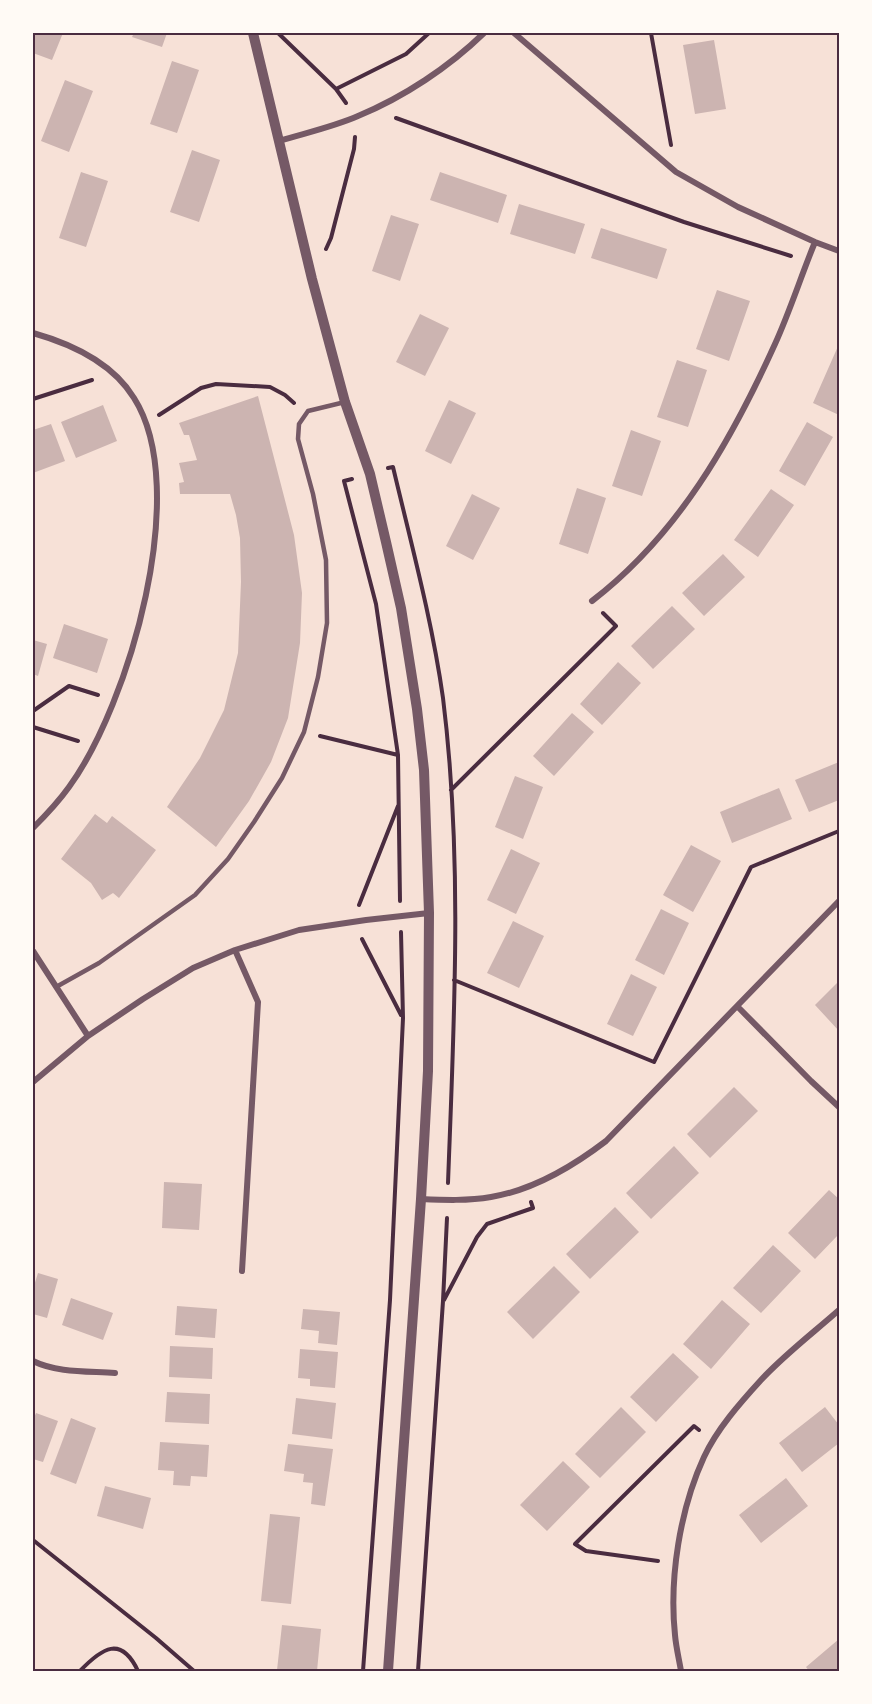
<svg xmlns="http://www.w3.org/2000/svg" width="872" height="1704" viewBox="0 0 872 1704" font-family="'Golos Text',sans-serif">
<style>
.building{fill:#ccb4b1}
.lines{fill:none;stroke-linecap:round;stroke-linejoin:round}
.path{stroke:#4a2c40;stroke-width:4}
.service{stroke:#755966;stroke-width:4.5}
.minor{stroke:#755966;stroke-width:6}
.tertiary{stroke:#755966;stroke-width:10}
.neatline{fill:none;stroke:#4a2c40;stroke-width:2}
</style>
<rect width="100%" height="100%" fill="#f7e1d7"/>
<!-- building -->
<path class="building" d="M33,33H63L52,60L33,53Z
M134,33H167L162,47L132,37Z
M714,40L726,109L695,114L683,45Z
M172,61L199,70L177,133L150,124Z
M65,80L93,91L69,152L41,141Z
M192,150L220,160L199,222L170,212Z
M81,172L108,181L86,247L59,238Z
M440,172L507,195L498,223L430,200Z
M519,204L585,224L575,254L510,234Z
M391,215L419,224L400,281L372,271Z
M601,228L667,249L657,279L591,258Z
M717,290L750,301L729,361L696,349Z
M420,314L449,328L425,376L396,362Z
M839,344V415L813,403Z
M677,360L707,370L688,427L657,417Z
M258,396L294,535L302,593L300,643L288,718L271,762L249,801L216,847L167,807L200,758L224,710L238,653L241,582L240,538L236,515L230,494H180L179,483L184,482L179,463L197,460L189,435H184L179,423Z
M449,400L476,413L451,464L425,451Z
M103,405L117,441L76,458L61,422Z
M807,422L833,437L805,486L779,471Z
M51,424L65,461L33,473V430Z
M631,430L661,441L642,496L612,486Z
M577,488L606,498L588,554L559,544Z
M771,489L794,505L758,557L734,540Z
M472,494L500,508L473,560L446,546Z
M723,554L745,577L704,616L682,593Z
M672,606L695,629L653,669L631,646Z
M64,624L108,639L97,673L53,658Z
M33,640L47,644L38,676L33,674Z
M618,662L641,683L602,725L580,704Z
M572,713L594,732L554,776L533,756Z
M839,762V800L809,812L795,780Z
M515,776L543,787L523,839L495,827Z
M779,788L792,819L732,843L720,812Z
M95,814L107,823L112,816L156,850L119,898L113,893L102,900L91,883L61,859Z
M691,845L721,861L693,912L663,895Z
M511,849L540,863L516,914L487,900Z
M661,909L689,923L664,975L635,960Z
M513,921L544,936L519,988L487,973Z
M631,974L657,987L633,1036L607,1024Z
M839,981V1031L815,1005Z
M734,1087L758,1111L710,1158L687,1134Z
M674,1146L699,1173L651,1219L626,1193Z
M164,1182L202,1184L199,1230L162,1228Z
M829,1190L839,1199V1234L815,1259L788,1233Z
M615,1207L639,1232L590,1279L566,1254Z
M773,1245L801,1271L761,1313L733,1288Z
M554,1266L580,1292L533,1339L507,1312Z
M38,1273L58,1279L47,1318L33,1314V1289Z
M71,1298L113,1313L103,1340L62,1325Z
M722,1300L750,1324L711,1369L683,1344Z
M177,1306L217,1309L215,1338L175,1335Z
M303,1309L340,1312L337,1345L318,1343L319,1331L301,1329Z
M170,1346L213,1348L212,1379L169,1377Z
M300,1349L338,1352L335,1388L310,1386V1379L298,1378Z
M673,1353L699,1377L656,1422L630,1397Z
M167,1392L210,1394L209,1424L165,1422Z
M296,1398L336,1403L332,1439L292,1434Z
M621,1407L646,1432L600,1478L575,1454Z
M825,1407L839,1425V1443L802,1472L779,1443Z
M36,1413L58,1421L43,1462L33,1459V1420Z
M71,1418L96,1428L76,1484L50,1474Z
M160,1442L209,1445L207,1477L191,1476L190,1486L173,1485L174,1471L158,1470Z
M288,1444L333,1449L325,1506L311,1504L313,1483L303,1482L304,1474L284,1471Z
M563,1461L590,1487L547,1531L520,1505Z
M786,1478L808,1506L761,1543L739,1515Z
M105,1486L151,1498L143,1529L97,1516Z
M270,1514L300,1517L291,1604L261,1601Z
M282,1625L321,1629L317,1671L277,1670Z
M839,1639V1671H809L806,1667Z"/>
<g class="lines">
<!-- path -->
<path class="path" d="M278,33L336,89L346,103
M651,33L671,145
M336,89L406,54L429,33
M396,118L684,222L791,256
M326,249L331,238L354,149L355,137
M33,399L92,380
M159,415L201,388L216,384L270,387L285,395L294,403
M388,468L393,467C411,543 432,620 443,698C463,858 454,1022 448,1183
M352,479L344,481L376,604L398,755L400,901
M33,711L69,686L98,695
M33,727L78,741
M320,736L398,755
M451,790L616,626L603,613
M359,905L398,806
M362,939L401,1015
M454,980L654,1062L751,867L839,831
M444,1300L477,1237L487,1224L533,1208L531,1202
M33,1540L156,1638L194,1671
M658,1561L586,1551L575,1544L694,1426L699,1430
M80,1671C102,1648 121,1635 138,1671
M363,1671L390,1300L403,1018L401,932
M418,1671L443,1301L447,1218"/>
<!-- service -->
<path class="service" d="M56,987L99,963L195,895L228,859L254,822L282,778L304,732L318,677L327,623L326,560L313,494L298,439L299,424L308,411L345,402"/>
<!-- minor -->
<path class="minor" d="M514,33L676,172L738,207L815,242L839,251
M279,141C305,133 333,127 358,116C404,97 449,67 484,33
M33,333C72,344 112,362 134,398C192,489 129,705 69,787C59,801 46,815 33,828
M592,601C678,535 731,441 775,344C790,311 801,276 815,242
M235,950L258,1002L242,1271
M33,951L88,1036
M738,1007L811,1081L839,1107
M33,1082L88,1036L143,999L193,968L235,950L299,930L366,920L429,913
M421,1199C444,1200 468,1201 491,1197C534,1190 572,1167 606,1141L839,901
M33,1361C57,1373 89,1371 115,1373
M681,1671C679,1659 676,1647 675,1635C669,1578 680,1509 704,1457C717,1429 740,1403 761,1380C784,1355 813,1333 839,1310"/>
<!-- tertiary -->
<path class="tertiary" d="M253,33L312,279L345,402L370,474L386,542L401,608L417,709L424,770L429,913L428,1071L421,1199L388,1671"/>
</g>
<!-- border -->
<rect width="872" height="1704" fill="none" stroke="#fffaf5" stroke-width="69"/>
<rect x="34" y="34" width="804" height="1636" class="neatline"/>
</svg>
